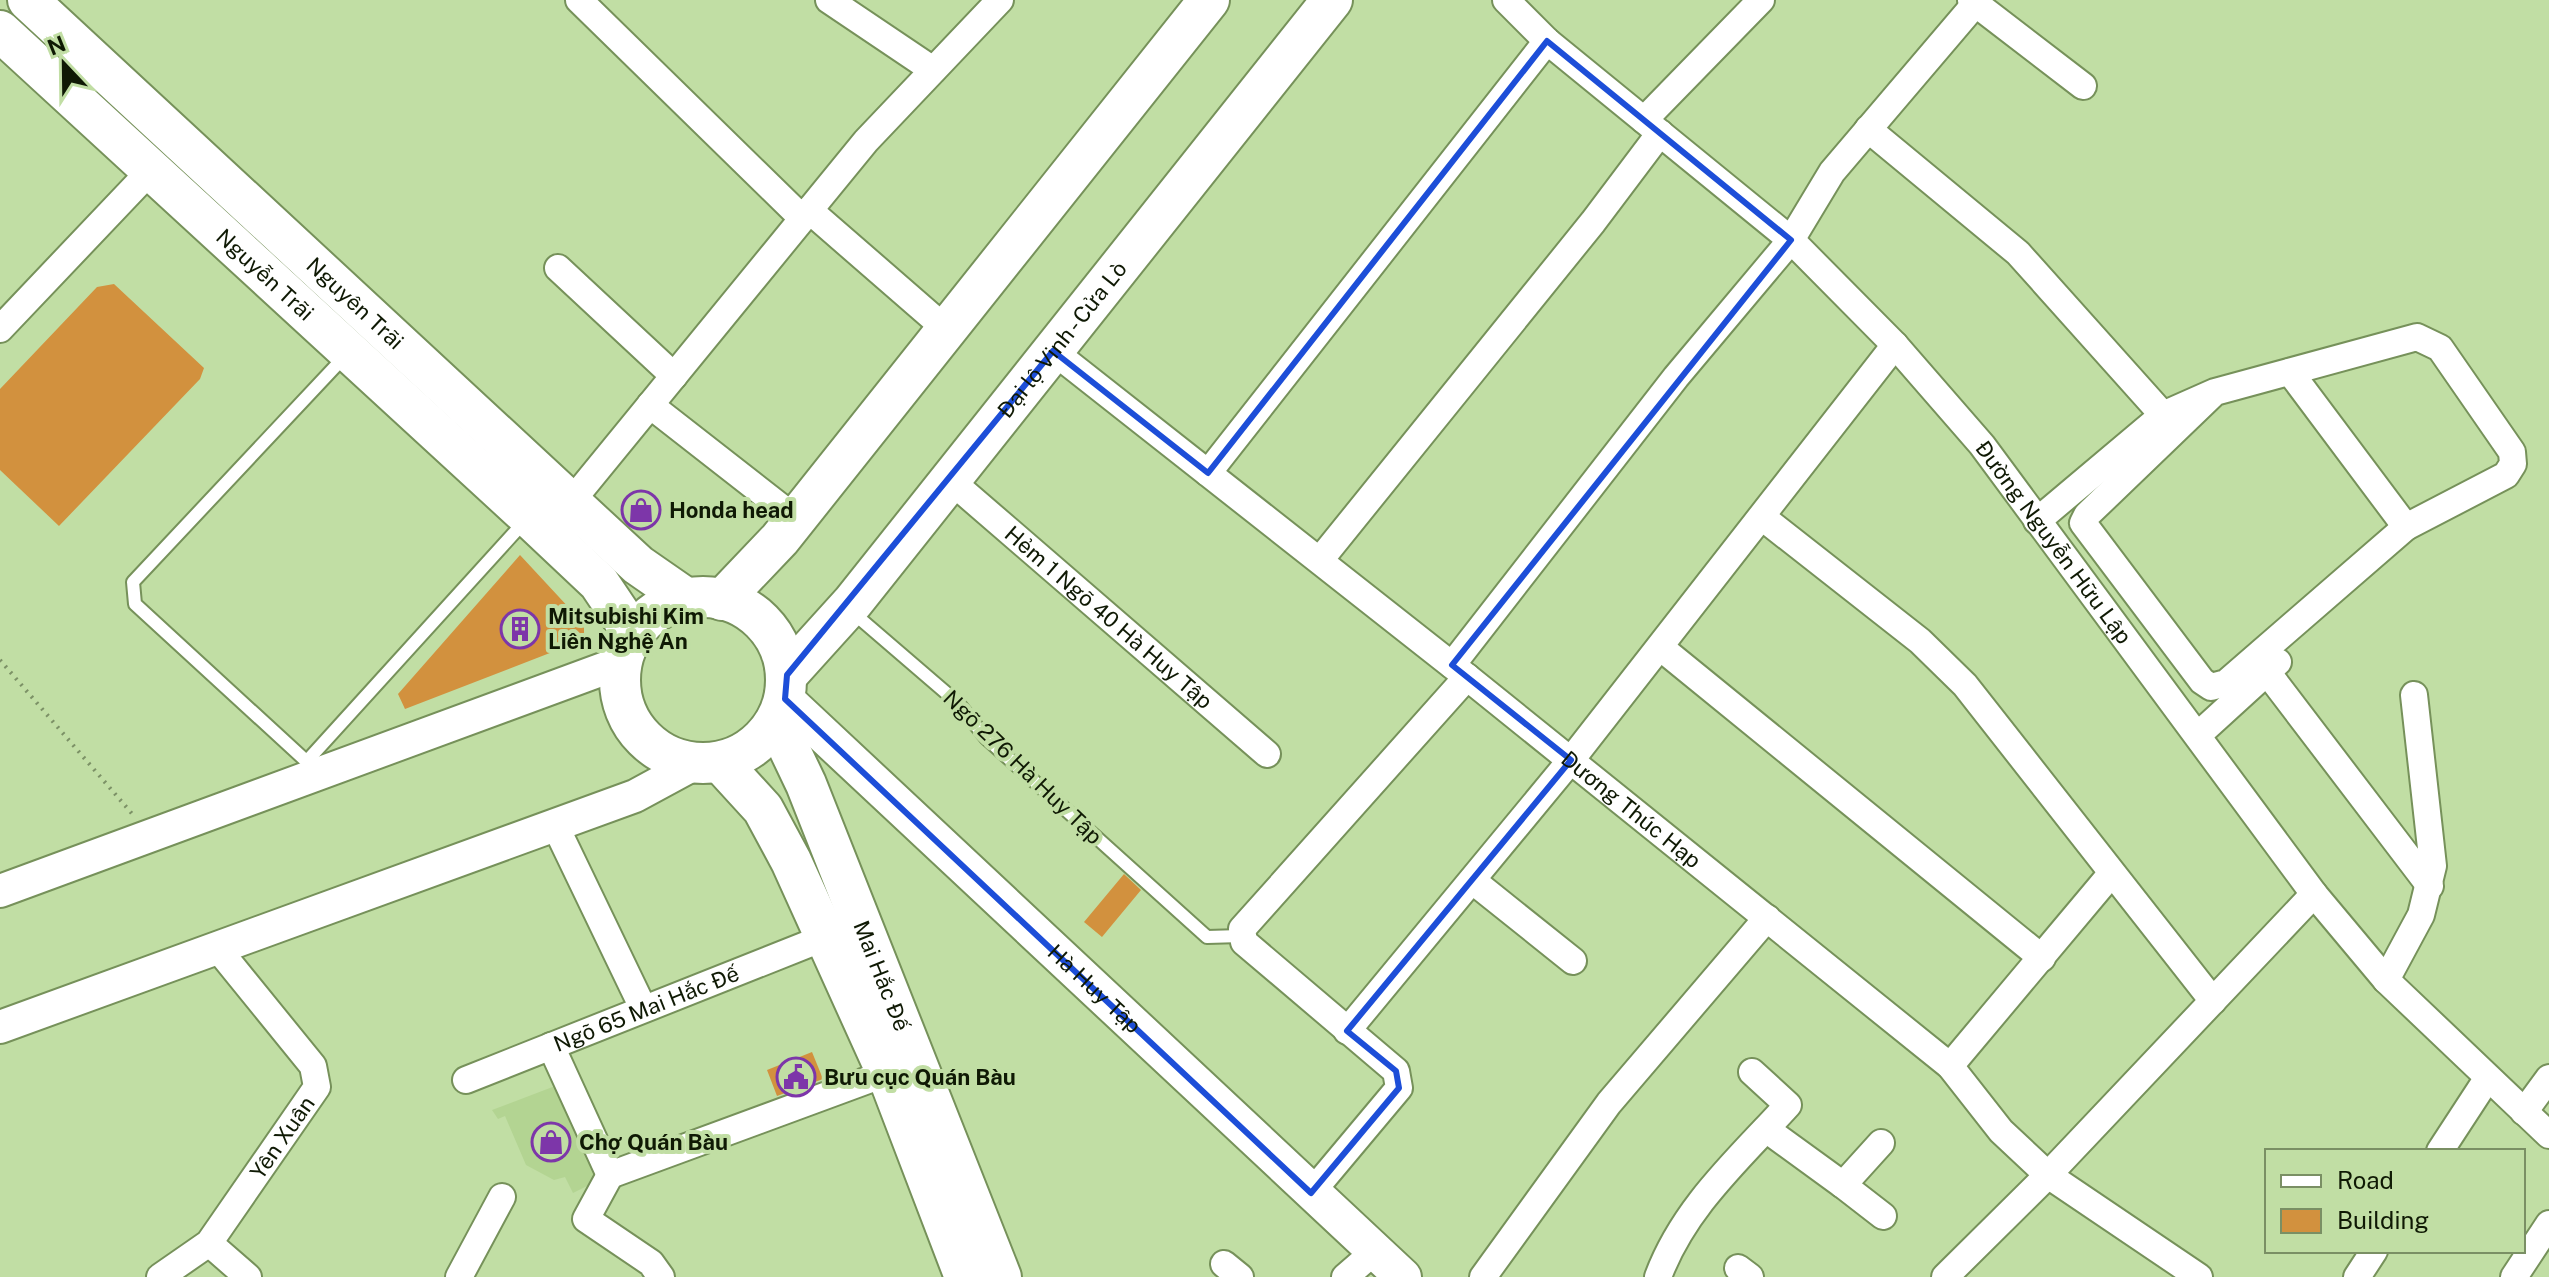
<svg xmlns="http://www.w3.org/2000/svg" width="2549" height="1277" viewBox="0 0 2549 1277" font-family="'Public Sans',sans-serif">
<style>
.built{fill:#b3d492}
.building{fill:#d2913e}
.lines{fill:none;stroke-linecap:round;stroke-linejoin:round}
.service-casing{stroke:#76915a;stroke-width:16}
.minor-casing{stroke:#76915a;stroke-width:30}
.tertiary-casing{stroke:#76915a;stroke-width:36}
.secondary-casing{stroke:#76915a;stroke-width:40}
.primary-casing{stroke:#76915a;stroke-width:44}
.path{stroke:#7c9166;stroke-width:4;stroke-dasharray:2 6;stroke-linecap:butt}
.service{stroke:#fff;stroke-width:12}
.minor{stroke:#fff;stroke-width:26}
.tertiary{stroke:#fff;stroke-width:32}
.secondary{stroke:#fff;stroke-width:36}
.primary{stroke:#fff;stroke-width:40}
.marked{fill:none;stroke:#1d4ed8;stroke-width:6;stroke-linejoin:round}
.labels{text-anchor:middle;dominant-baseline:central;stroke-width:8;stroke-linejoin:round;paint-order:stroke}
.street-label{font-size:22px;fill:#0f1904;stroke:#c1dea4}
.poi-label{font-size:22px;font-weight:bold;fill:#0f1904;stroke:#c1dea4;text-anchor:start}
</style>
<rect width="100%" height="100%" fill="#c1dea4"/>
<!-- built -->
<path class="built" d="M563,1083L601,1179L573,1193L565,1177L554,1180L526,1165L505,1116L498,1119L492,1110Z"/>
<!-- building -->
<path class="building" d="M114,284L204,368L200,379L59,526L0,470V389L97,287Z
M520,555L584,624V634L573,644L405,709L398,694Z
M1124,874L1141,890L1102,937L1084,922Z
M812,1052L823,1079L777,1096L767,1070Z"/>
<g class="lines">
<defs>
<path id="service" d="M851,611L958,703L986,738L1207,937L1241,936
M307,761L525,521
M317,771L135,604L133,582L347,354"/>
<g id="minor">
<path d="M579,0L802,218"/>
<path d="M829,0L933,70"/>
<path id="s1" d="M1506,0L1547,41L1791,240L1895,345L1982,445L2314,894L2386,980L2549,1135"/>
<path d="M1971,0L2083,86"/>
<path d="M1644,120L1761,0"/>
<path d="M1868,129L2018,253L2163,415L2215,392L2417,337L2440,348L2512,452L2513,464L2506,475L2406,527L2226,683L2211,687L2202,681L2083,523L2087,515L2215,392"/>
<path d="M809,210L947,330"/>
<path d="M558,268L674,376"/>
<path d="M0,329L153,168"/>
<path id="s2" d="M1053,351L1467,677L1950,1066L2001,1131L2048,1175L2199,1277"/>
<path d="M2290,372L2406,527"/>
<path d="M650,405L796,519"/>
<path d="M1208,473L1547,41"/>
<path id="s3" d="M950,480L1267,754"/>
<path d="M570,503L866,141L1000,0"/>
<path d="M1762,517L1920,641L1965,685L2213,1001"/>
<path d="M2037,521L2163,415"/>
<path d="M1320,560L1593,222L1660,133"/>
<path d="M1660,647L2042,958"/>
<path d="M1452,665L1676,377L1791,240L1832,172L1975,4"/>
<path d="M2267,672L2430,886"/>
<path d="M2198,735L2278,662"/>
<path d="M554,823L643,1008"/>
<path d="M1473,881L1573,961"/>
<path d="M2386,980L2421,915L2433,866L2414,695"/>
<path d="M1347,1031L1571,760L1895,345"/>
<path d="M551,1046L610,1175L887,1073"/>
<path d="M1950,1066L2111,874"/>
<path id="s4" d="M466,1080L826,937"/>
<path d="M2524,1112L2549,1078"/>
<path d="M1766,1129L1843,1185L1881,1143"/>
<path d="M2440,1151L2487,1079"/>
<path d="M610,1175L586,1219L651,1263L661,1277"/>
<path d="M1843,1185L1883,1216"/>
<path d="M1311,1193L1399,1088L1396,1071L1244,942L1242,929L1467,677"/>
<path d="M209,1243L248,1277"/>
<path d="M1224,1264L1240,1277"/>
<path d="M1738,1268L1750,1277"/>
<path id="s5" d="M160,1277L209,1243L317,1087L313,1066L218,949"/>
<path d="M459,1277L502,1197"/>
<path d="M1345,1277L1375,1251"/>
<path d="M1483,1277L1609,1103L1767,918"/>
<path d="M1658,1277C1684,1207 1739,1159 1788,1105L1752,1072"/>
<path d="M1945,1277L2048,1175L2314,894"/>
<path d="M2357,1277L2374,1251"/>
<path d="M2514,1277L2549,1224"/>
</g>
<path id="tertiary" d="M0,891L622,662
M0,1027L635,796L696,763"/>
<g id="secondary">
<path id="s6" d="M785,699L1403,1277"/>
</g>
<g id="primary">
<path id="s7" d="M28,0L638,565L687,599"/>
<path id="s8" d="M0,31L529,517L599,583L634,635"/>
<circle cx="703" cy="680" r="83"/>
<path d="M722,600L780,539L1209,0"/>
<path id="s9" d="M787,675L853,602L1332,0"/>
<path id="s10" d="M776,721L806,784L1001,1277"/>
<path d="M720,762L763,809L791,861L887,1073L965,1277"/>
</g>
</defs>
<!-- service casing -->
<use href="#service" class="service-casing"/>
<!-- minor casing -->
<use href="#minor" class="minor-casing"/>
<!-- tertiary casing -->
<use href="#tertiary" class="tertiary-casing"/>
<!-- secondary casing -->
<use href="#secondary" class="secondary-casing"/>
<!-- primary casing -->
<use href="#primary" class="primary-casing"/>
<!-- path -->
<path class="path" d="M0,660L134,816"/>
<!-- service -->
<use href="#service" class="service"/>
<!-- minor -->
<use href="#minor" class="minor"/>
<!-- tertiary -->
<use href="#tertiary" class="tertiary"/>
<!-- secondary -->
<use href="#secondary" class="secondary"/>
<!-- primary -->
<use href="#primary" class="primary"/>
</g>
<!-- marked area -->
<path class="marked" d="M1547,41L1791,240L1452,665L1571,760L1347,1031L1396,1071L1399,1088L1311,1193L785,699L787,675L1053,351L1208,473Z"/>
<!-- icons -->
<defs>
<symbol id="shop-ring" viewBox="-11 -11 22 22"><circle r="9.5" fill="#c1dea4" stroke="#7d36a9" stroke-width="1.5"/><path d="M-5-2.5h2.3a2.7 3.5 0 0 1 5.4 0H5L5.5 6h-11ZM-1.5-2.5h3a1.5 2.3 0 0 0-3 0Z" fill="#7d36a9"/></symbol>
<symbol id="building-ring" viewBox="-11 -11 22 22"><circle r="9.5" fill="#c1dea4" stroke="#7d36a9" stroke-width="1.5"/><path d="M-4-6H4V6H1V3H-1V6H-4ZM-2.5-4.3h1.7v1.8h-1.7ZM.8-4.3h1.7v1.8H.8ZM-2.5-1h1.7V.8h-1.7ZM.8-1h1.7V.8H.8Z" fill="#7d36a9"/></symbol>
<symbol id="civic-ring" viewBox="-11 -11 22 22"><circle r="9.5" fill="#c1dea4" stroke="#7d36a9" stroke-width="1.5"/><path d="M-.6-6.5H3V-4.5H.6V-3L4-1V1h2V6H-6V1h2V-1L-.6-3ZM-1.2 2.5V6h2.4V2.5Z" fill="#7d36a9"/></symbol>
</defs>
<g fill-rule="evenodd">
<use href="#shop-ring" x="619" y="488" width="44" height="44"/>
<use href="#building-ring" x="498" y="607" width="44" height="44"/>
<use href="#civic-ring" x="774" y="1055" width="44" height="44"/>
<use href="#shop-ring" x="529" y="1120" width="44" height="44"/>
</g>
<g class="labels">
<!-- street labels -->
<g class="street-label">
<text stroke="none"><textPath href="#s8" startOffset="360">Nguyễn Trãi</textPath></text>
<text stroke="none"><textPath href="#s7" startOffset="446">Nguyên Trãi</textPath></text>
<text stroke="none"><textPath href="#s9" startOffset="434">Đại lộ Vinh - Cửa Lò</textPath></text>
<text stroke="none"><textPath href="#s1" startOffset="774">Đường Nguyễn Hữu Lập</textPath></text>
<text stroke="none"><textPath href="#s3" startOffset="210">Hẻm 1 Ngõ 40 Hà Huy Tập</textPath></text>
<text transform="translate(1023 767) rotate(44)">Ngõ 276 Hà Huy Tập</text>
<text stroke="none"><textPath href="#s2" startOffset="738">Dương Thúc Hạp</textPath></text>
<text stroke="none"><textPath href="#s10" startOffset="276">Mai Hắc Đế</textPath></text>
<text stroke="none"><textPath href="#s6" startOffset="424">Hà Huy Tập</textPath></text>
<text stroke="none"><textPath href="#s4" startOffset="194">Ngõ 65 Mai Hắc Đế</textPath></text>
<text stroke="none"><textPath href="#s5" startOffset="188">Yên Xuân</textPath></text>
</g>
<!-- poi labels -->
<g class="poi-label">
<text x="669" y="510">Honda head</text>
<text x="548" y="616">Mitsubishi Kim<tspan x="548" dy="25">Liên Nghệ An</tspan></text>
<text x="824" y="1077">Bưu cục Quán Bàu</text>
<text x="579" y="1142">Chợ Quán Bàu</text>
</g>
</g>
<!-- legend -->
<rect x="2265" y="1149" width="260" height="104" fill="#c1dea4" stroke="#7a8f64" stroke-width="2"/>
<rect x="2281" y="1175" width="40" height="12" fill="#ffffff" stroke="#7a8f64" stroke-width="2"/>
<text x="2337" y="1189" font-size="24" fill="#0f1904">Road</text>
<rect x="2281" y="1209" width="40" height="24" fill="#d2913e" stroke="#7a8f64" stroke-width="2"/>
<text x="2337" y="1229" font-size="24" fill="#0f1904">Building</text>
<!-- north arrow -->
<g transform="translate(64 64) rotate(338)" stroke="#c1dea4" stroke-width="6" paint-order="stroke">
<path d="M0-6L14 30L0 20L-14 30Z" fill="#0f1904"/>
<text y="-12" font-size="22" font-weight="bold" text-anchor="middle" fill="#0f1904">N</text>
</g>
</svg>
